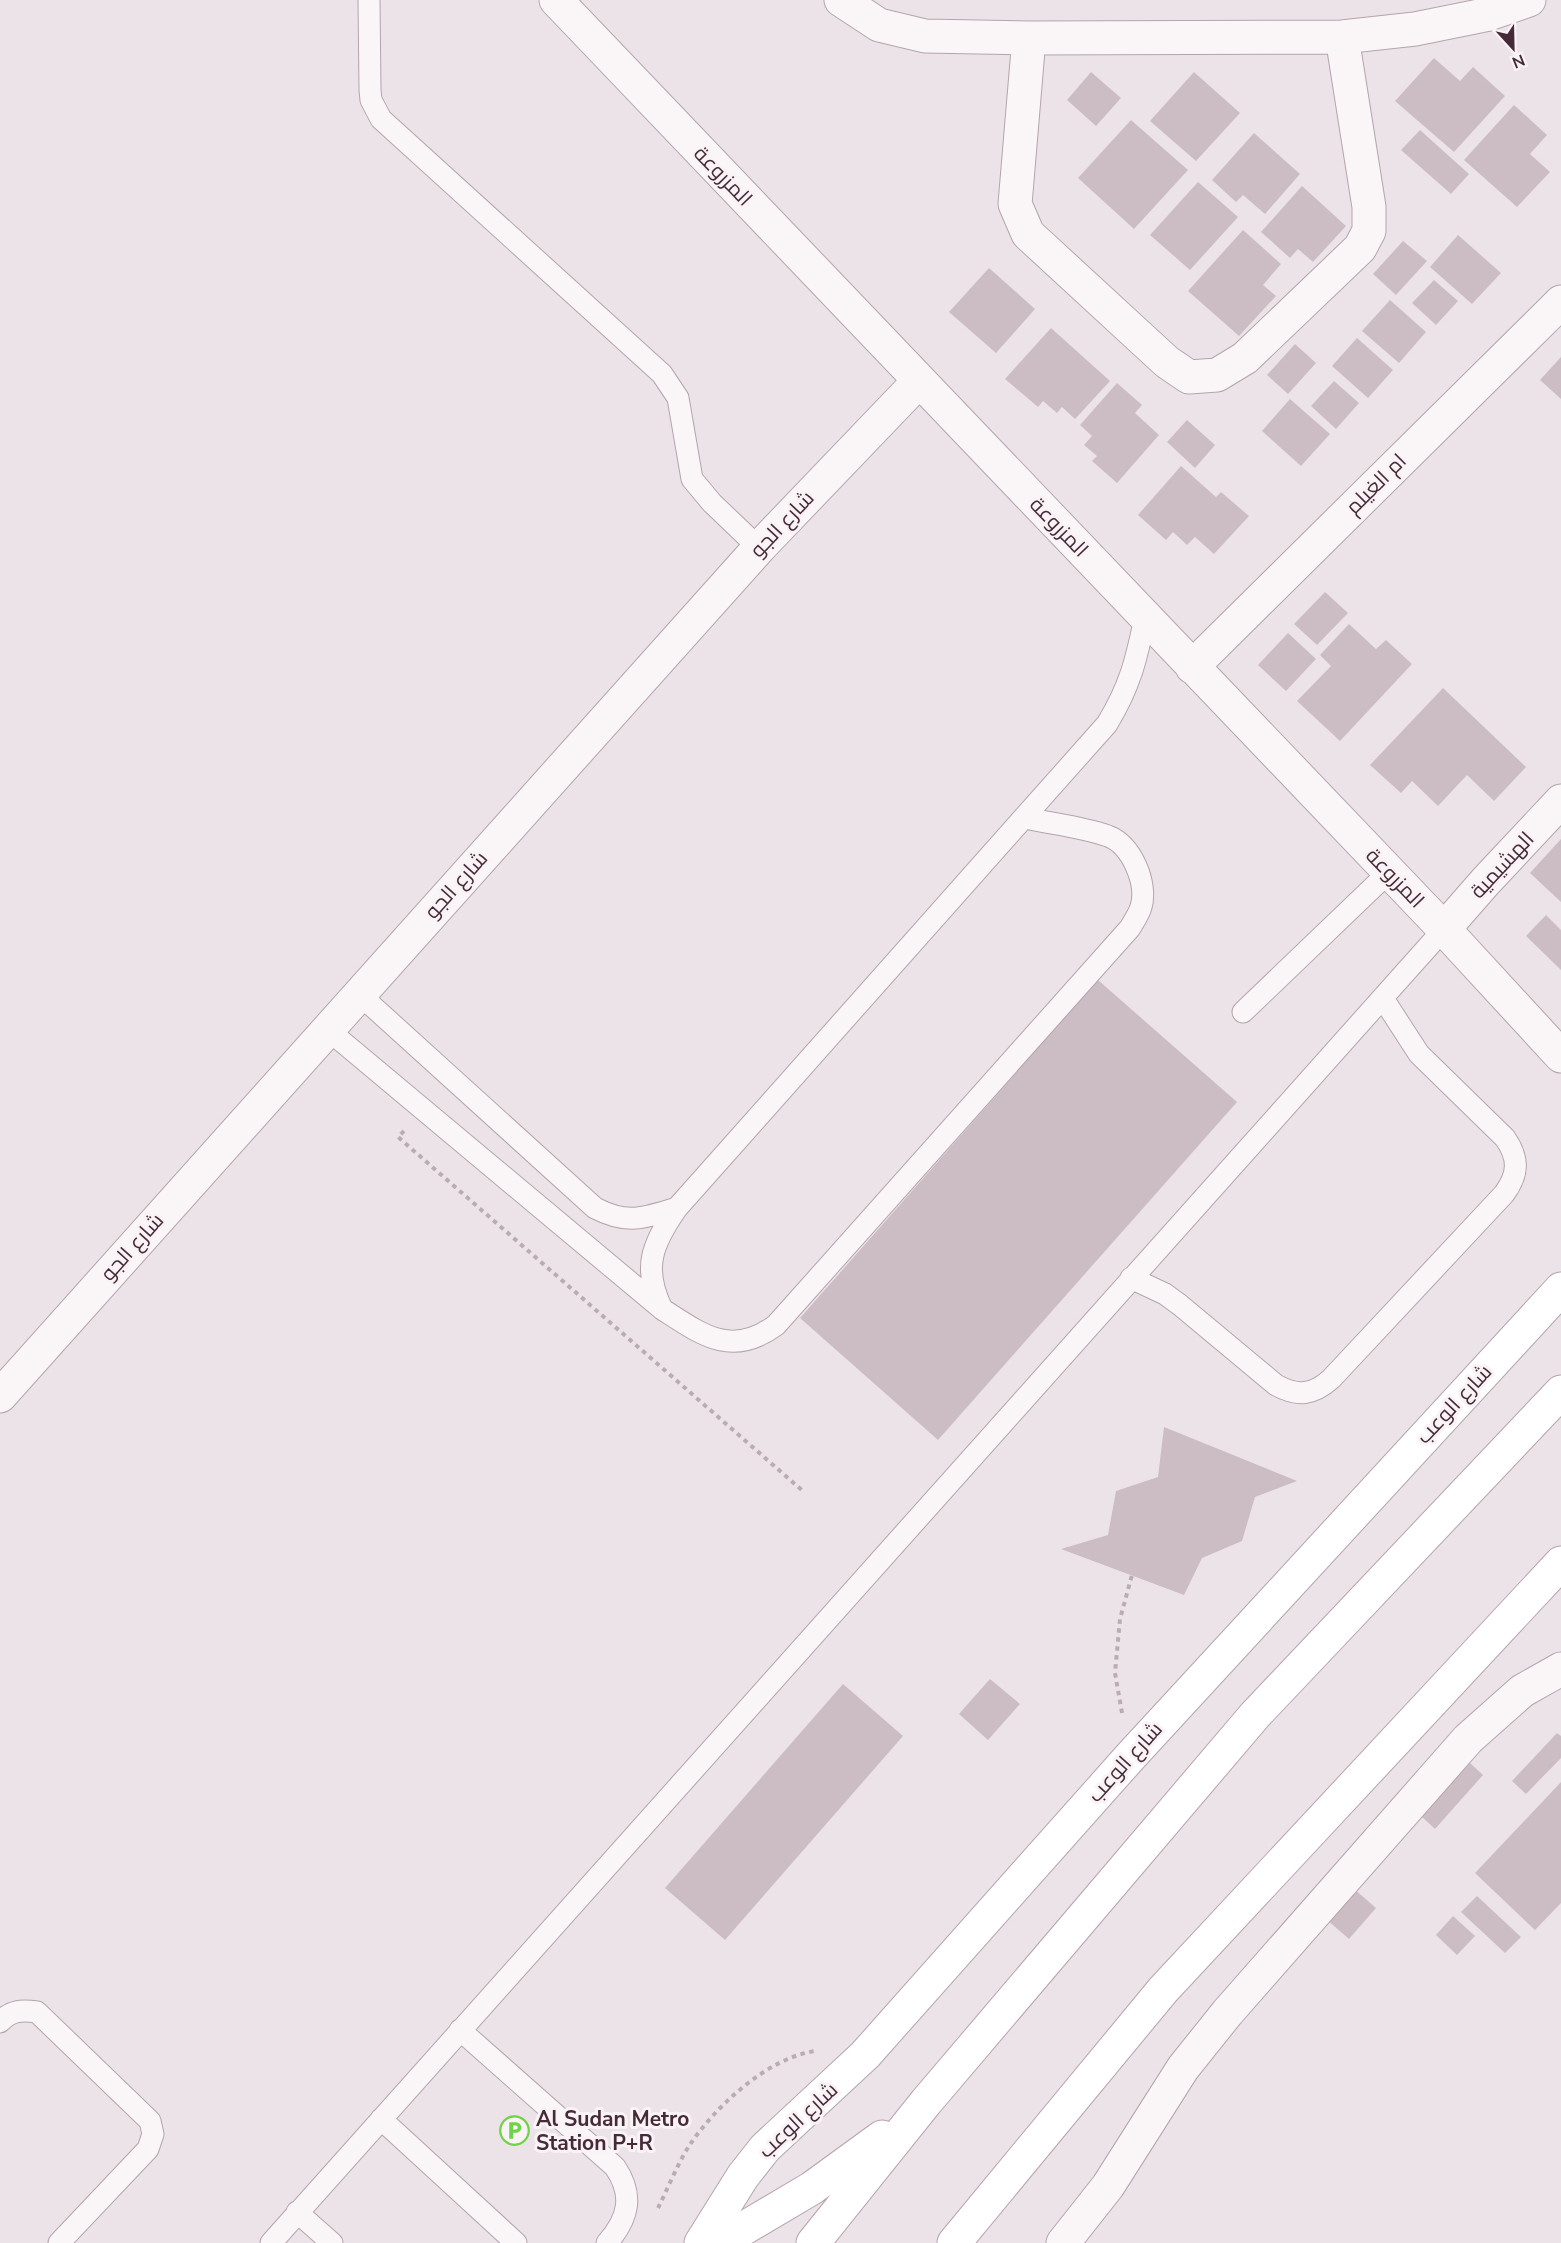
<svg xmlns="http://www.w3.org/2000/svg" width="1561" height="2243" viewBox="0 0 1561 2243" font-family="'Nunito Sans',Cairo,sans-serif">
<style>
.building{fill:#ccbdc5}
.lines{fill:none;stroke-linecap:round;stroke-linejoin:round}
.lane-casing{stroke:#b3a4ac;stroke-width:23}
.street-casing{stroke:#b3a4ac;stroke-width:35}
.secondary-casing{stroke:#b3a4ac;stroke-width:35}
.primary-casing{stroke:#b8a2ae;stroke-width:35}
.path{stroke:#b9adb3;stroke-width:4;stroke-dasharray:4.5 4.5;stroke-linecap:butt}
.lane{stroke:#faf6f8;stroke-width:21}
.street{stroke:#faf6f8;stroke-width:33}
.secondary{stroke:#fff;stroke-width:33}
.primary{stroke:#fff;stroke-width:33}
.labels{text-anchor:middle;dominant-baseline:central;stroke-width:6;stroke-linejoin:round;paint-order:stroke}
.street-label{font-size:21px;fill:#452a37;stroke:#f9f3f6}
.poi-label{font-size:21px;font-weight:bold;fill:#452a37;stroke:#f9f3f6;text-anchor:start}
</style>
<rect width="100%" height="100%" fill="#ece3e8"/>
<!-- building -->
<path class="building" d="M1434,58L1460,81L1473,67L1505,96L1454,152L1395,101Z
M1091,72L1121,98L1096,126L1067,100Z
M1194,72L1240,113L1196,161L1150,121Z
M1514,105L1547,135L1530,154L1550,172L1517,207L1464,160Z
M1131,120L1188,170L1134,229L1078,178Z
M1420,130L1469,174L1451,194L1401,150Z
M1254,133L1300,174L1265,214L1243,195L1236,202L1212,180Z
M1198,182L1238,217L1190,270L1150,235Z
M1302,186L1346,226L1313,262L1298,249L1290,258L1261,232Z
M1243,230L1281,264L1263,285L1276,296L1239,336L1188,291Z
M1458,235L1501,273L1472,304L1430,267Z
M1403,241L1427,261L1396,295L1373,274Z
M989,268L1035,309L996,353L949,312Z
M1434,280L1458,301L1436,325L1412,303Z
M1390,300L1426,332L1399,363L1362,331Z
M1051,328L1110,381L1075,419L1062,407L1057,413L1043,401L1038,407L1005,379Z
M1357,338L1393,370L1368,398L1332,366Z
M1295,344L1316,363L1288,394L1267,375Z
M1561,357V399L1540,380Z
M1334,381L1359,403L1336,429L1311,406Z
M1117,383L1142,405L1135,413L1159,435L1117,483L1092,461L1097,456L1084,445L1092,436L1080,425Z
M1290,399L1330,434L1301,466L1262,431Z
M1187,420L1215,445L1195,468L1167,442Z
M1181,466L1216,497L1221,492L1249,516L1214,554L1195,537L1187,545L1173,532L1166,540L1138,515Z
M1325,592L1348,613L1317,645L1294,624Z
M1349,624L1376,649L1386,640L1412,664L1340,741L1297,701L1331,666L1320,655Z
M1288,633L1316,659L1286,691L1258,665Z
M1443,688L1526,767L1494,801L1467,775L1438,806L1412,781L1401,793L1370,765Z
M1561,839V902L1530,873Z
M1546,915L1561,930V970L1526,936Z
M1098,980L1237,1102L938,1440L800,1318Z
M1164,1427L1297,1481L1255,1497L1242,1541L1202,1558L1184,1595L1061,1549L1108,1535L1116,1491L1158,1477Z
M990,1679L1020,1704L988,1740L959,1714Z
M843,1684L903,1736L725,1940L665,1888Z
M1557,1733L1561,1736V1758L1526,1794L1512,1781Z
M1470,1763L1483,1775L1435,1829L1421,1816Z
M1561,1782V1903L1535,1930L1475,1873Z
M1346,1882L1376,1908L1349,1939L1319,1913Z
M1477,1896L1521,1937L1505,1953L1461,1912Z
M1453,1916L1475,1936L1457,1955L1436,1935Z"/>
<g class="lines">
<defs>
<path id="lane" d="M369,0L370,90L371,100L381,119L662,374L678,398L692,479L712,503L759,548
M359,994L595,1208C628,1225 643,1218 677,1208
M1243,1012L1389,872
M327,1029L662,1309C702,1335 732,1358 776,1325L1130,928C1134,921 1139,914 1141,907C1148,884 1132,845 1108,836C1082,827 1053,824 1026,818
M1131,1278L1165,1294L1180,1305L1276,1385C1298,1397 1313,1395 1331,1379L1504,1194C1519,1174 1519,1158 1505,1138L1419,1054L1384,1000
M662,1309C642,1268 652,1244 677,1208L1107,724C1130,686 1136,661 1145,618
M0,2022C11,2010 22,2010 37,2012L150,2121L153,2134L148,2149L59,2243
M460,2030L615,2167C634,2195 629,2218 607,2243
M381,2119L516,2243
M297,2212L332,2243
M271,2243L1444,929"/>
<path id="street" d="M556,0L1444,929L1561,1056
M841,0L879,25L925,36L1029,38L1342,37L1415,29L1489,14L1529,0
M1029,38L1015,204L1028,234L1167,362L1189,377L1217,375L1245,358L1360,248L1369,231V207L1342,37
M1192,667L1561,302
M1444,929L1486,881L1561,801
M0,1396L759,548L919,381
M1063,2243L1108,2186L1183,2068L1227,2013L1468,1739L1522,1691L1561,1669"/>
<path id="secondary" d="M701,2243L743,2176L765,2148L865,2055L1130,1757L1561,1289"/>
<path id="primary" d="M719,2243L812,2188L882,2137
M813,2243L926,2102L1255,1715L1561,1392
M954,2243L1163,1990L1561,1563"/>
</defs>
<!-- lane casing -->
<use href="#lane" class="lane-casing"/>
<!-- street casing -->
<use href="#street" class="street-casing"/>
<!-- secondary casing -->
<use href="#secondary" class="secondary-casing"/>
<!-- primary casing -->
<use href="#primary" class="primary-casing"/>
<!-- path -->
<path class="path" d="M404,1131L398,1137L804,1492
M1122,1713L1115,1673L1120,1619L1132,1575
M658,2208C668,2188 677,2165 689,2146C715,2107 768,2057 816,2051"/>
<!-- lane -->
<use href="#lane" class="lane"/>
<!-- street -->
<use href="#street" class="street"/>
<!-- secondary -->
<use href="#secondary" class="secondary"/>
<!-- primary -->
<use href="#primary" class="primary"/>
</g>
<!-- icons -->
<defs>
<symbol id="parking-ring" viewBox="-11 -11 22 22"><circle r="9.5" fill="#f9f3f6" stroke="#6ed346" stroke-width="1.5"/><path d="M-3.5-5.5H1a3.5 3.5 0 0 1 0 7H-1V5.5H-3.5ZM-1-3.4V-.6H.8a1.4 1.4 0 0 0 0-2.8Z" fill="#6ed346"/></symbol>
</defs>
<g fill-rule="evenodd">
<use href="#parking-ring" x="498" y="2114" width="33" height="33"/>
</g>
<g class="labels">
<!-- street labels -->
<g class="street-label">
<text transform="translate(723 176) rotate(46)">المزروعة</text>
<text transform="translate(1376 484) rotate(-45)">ام الغيلم</text>
<text transform="translate(782 524) rotate(-47)">شارع الجو</text>
<text transform="translate(1059 527) rotate(46)">المزروعة</text>
<text transform="translate(1502 865) rotate(-47)">الهشيمية</text>
<text transform="translate(1395 878) rotate(46)">المزروعة</text>
<text transform="translate(456 885) rotate(-48)">شارع الجو</text>
<text transform="translate(132 1247) rotate(-48)">شارع الجو</text>
<text transform="translate(1454 1404) rotate(-47)">شارع الوعب</text>
<text transform="translate(1125 1762) rotate(-48)">شارع الوعب</text>
<text transform="translate(798 2120) rotate(-43)">شارع الوعب</text>
</g>
<!-- poi labels -->
<g class="poi-label">
<text x="536" y="2119">Al Sudan Metro<tspan x="536" dy="24">Station P+R</tspan></text>
</g>
</g>
<!-- north arrow -->
<g transform="translate(1513 48) rotate(158)" stroke="#f9f3f6" stroke-width="4.5" paint-order="stroke">
<path d="M0-4.5L10 22L0 15L-10 22Z" fill="#452a37"/>
<text y="-9" font-size="16" font-weight="bold" text-anchor="middle" fill="#452a37">N</text>
</g>
</svg>
